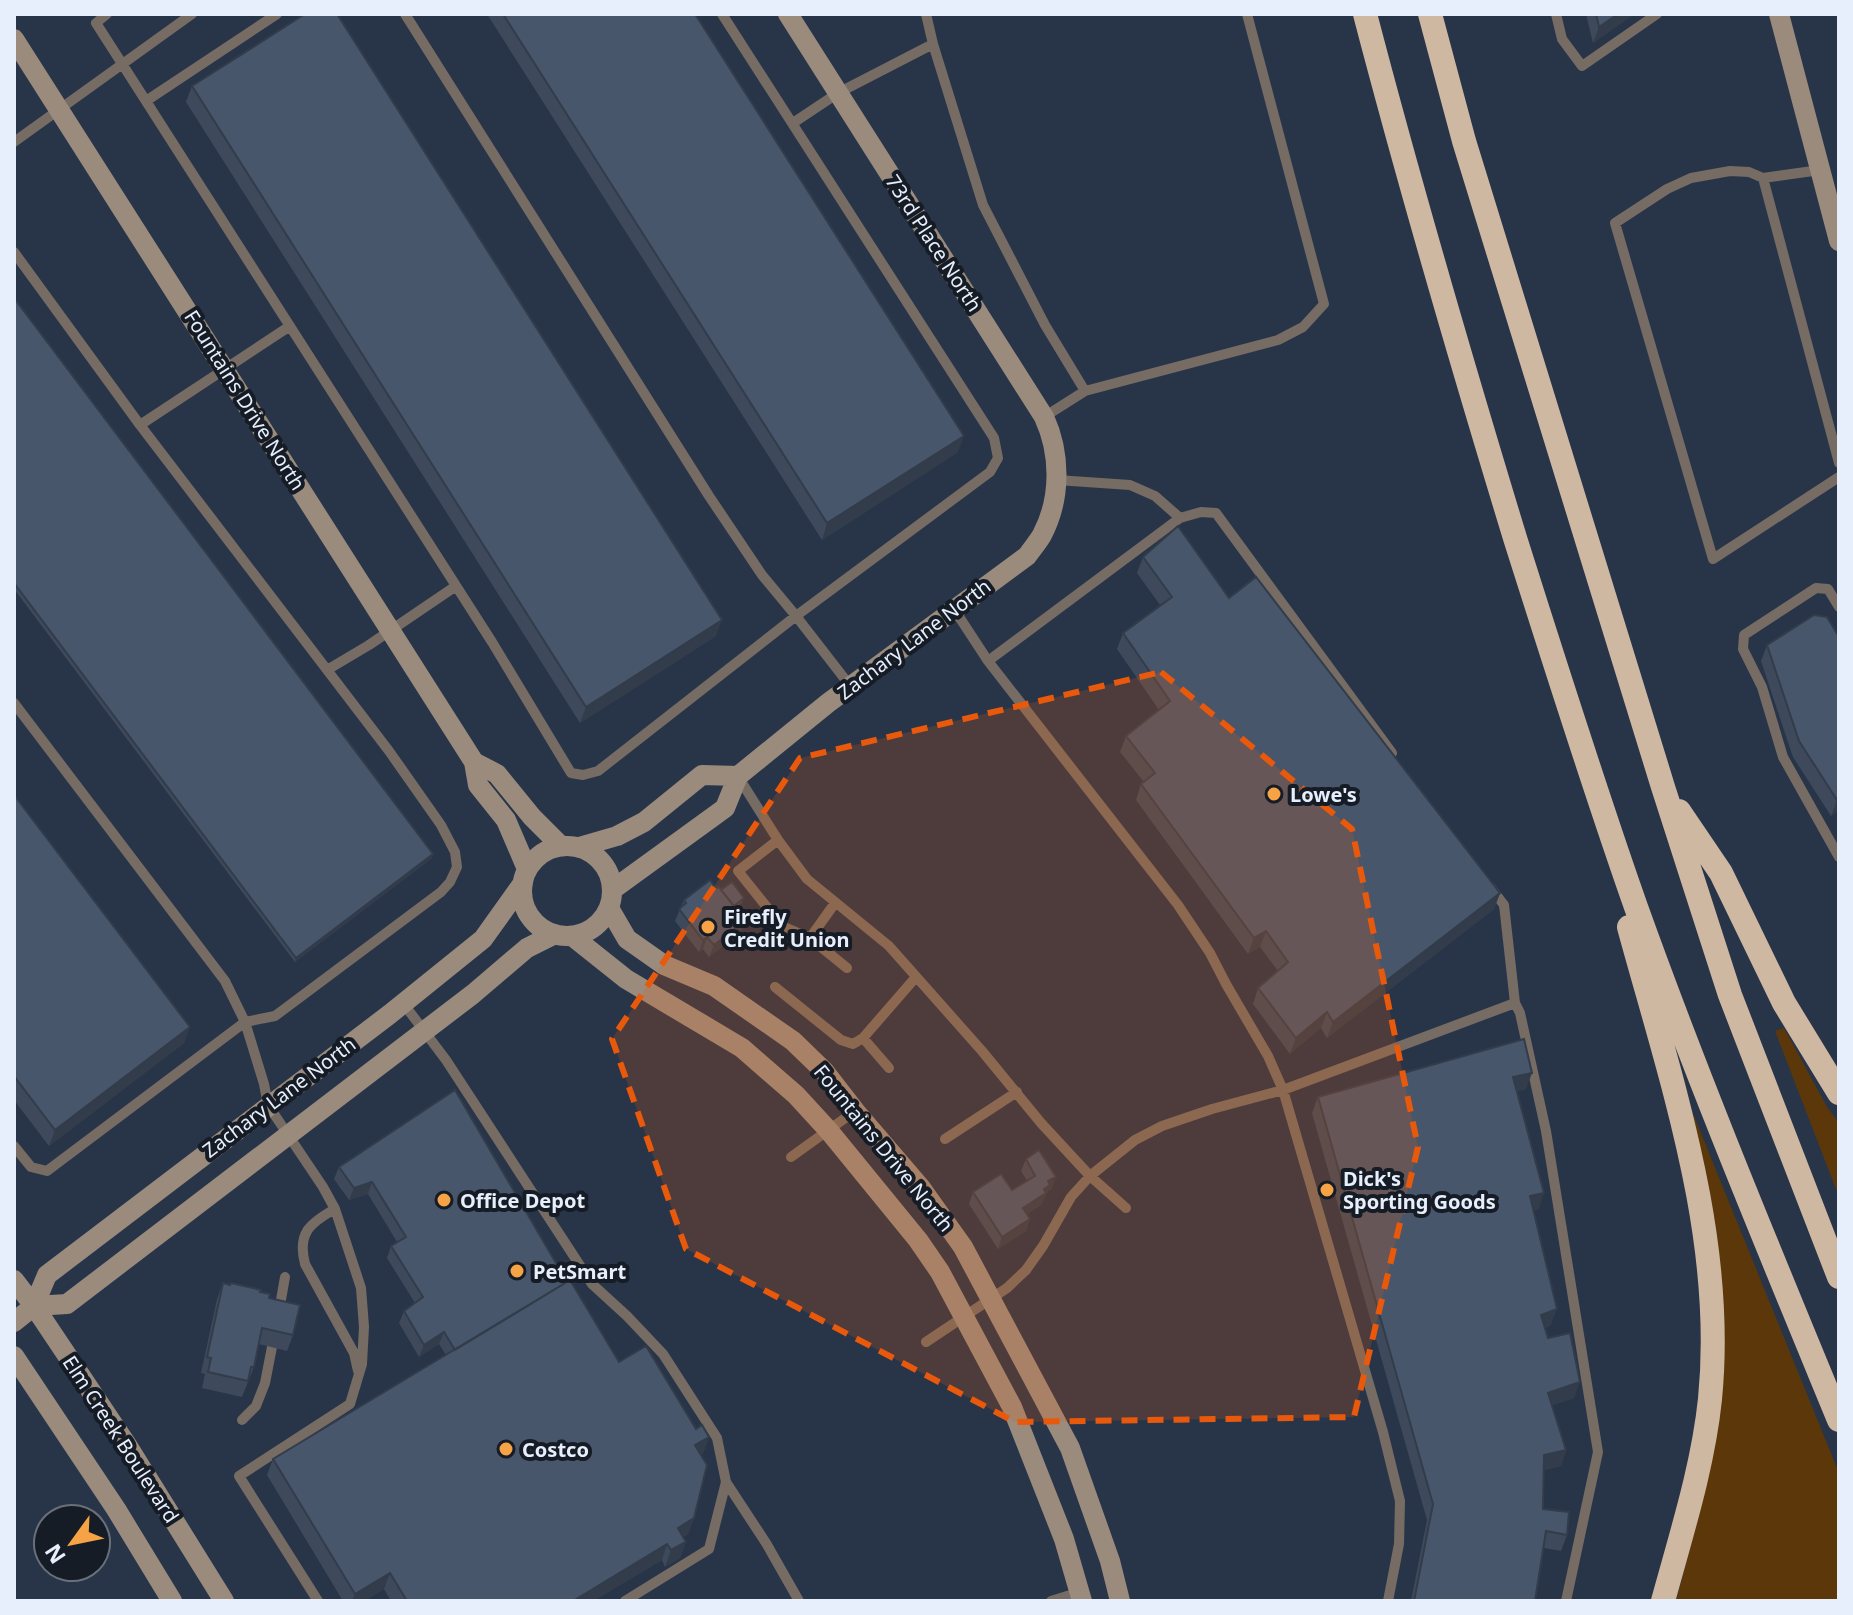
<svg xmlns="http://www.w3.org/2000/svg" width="1853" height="1615" viewBox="0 0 1853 1615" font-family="'Noto Sans',sans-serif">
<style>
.green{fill:#5b370a}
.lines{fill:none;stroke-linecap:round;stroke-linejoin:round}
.lane{stroke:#766c63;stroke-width:10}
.secondary{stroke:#9a8b7d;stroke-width:20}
.highway{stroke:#cfb8a2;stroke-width:24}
.wall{fill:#3e4a5c}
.shaded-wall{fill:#323c4b}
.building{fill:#48566b;stroke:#323c4b;stroke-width:2}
.marked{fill:#e8590c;fill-opacity:0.2;stroke:#e8590c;stroke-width:6;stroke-dasharray:16 10;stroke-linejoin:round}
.poi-dot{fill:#f5a345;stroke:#161c25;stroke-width:3}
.labels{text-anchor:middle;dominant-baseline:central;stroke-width:8;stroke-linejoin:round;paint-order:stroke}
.street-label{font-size:20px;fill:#e7effc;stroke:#161c25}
.poi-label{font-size:20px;font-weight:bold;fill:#e7effc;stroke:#161c25;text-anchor:start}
</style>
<rect width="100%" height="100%" fill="#283549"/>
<!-- green -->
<path class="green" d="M1784,1028L1827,1107L1839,1123V1197L1775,1031Z
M1694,1116L1839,1473V1601H1676L1703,1499L1719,1404L1687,1118Z"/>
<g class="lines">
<!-- lane -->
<path class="lane" d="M107,14L96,23L492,642L571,773L583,775L598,771L796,616L851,687
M405,14L709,496L762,575L796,616L990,472L998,458L994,438L722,14
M1556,14L1562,39L1582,66L1657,14
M933,44L983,205L1045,325L1085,391
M146,101L277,14
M793,123L838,93L933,44L926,14
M14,142L192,14
M1820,170L1763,178L1749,172L1730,171L1691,178L1667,189L1615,223L1713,559L1839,477
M1763,178L1839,463
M14,252L140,425L389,751L441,825L455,852L457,867L450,882L441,892L275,1016L245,1022L47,1171L31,1167L14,1146
M1044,417L1085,391L1278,340L1303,327L1324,304L1247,14
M140,425L290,326
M1057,480L1130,485L1155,496L1180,518
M1839,607L1828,589L1816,588L1744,635L1743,649L1762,687L1783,757L1839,857
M954,609L988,661L1178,905L1210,953L1226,984L1268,1056L1283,1090L1383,1432L1400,1501L1399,1544L1388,1601
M988,661L1180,518L1201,512L1216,513L1392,753
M327,670L369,645L456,586
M14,703L225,981L245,1022L264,1084L268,1105L323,1187L335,1209L361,1288L364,1327L362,1364L350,1404L239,1476L318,1601
M739,778L778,840L807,879L889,946L982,1051L1041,1123L1090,1176L1126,1208
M778,840L738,871L782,926L810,938L847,968
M1491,888L1504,905L1515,1003L1520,1013L1546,1131L1598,1452L1566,1601
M810,938L835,903
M775,987L841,1040L853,1044L863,1038L916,977
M403,1003L446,1060L592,1284L627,1316L663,1354L717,1438L726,1482L766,1543L799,1601
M863,1038L889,1068
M945,1139L1017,1092
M791,1157L855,1111
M335,1209C310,1223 297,1233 305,1264L354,1353L358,1371
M279,1311L285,1277
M926,1342L1007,1288L1026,1270L1043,1246L1071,1197L1090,1176L1135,1140L1162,1126L1212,1109L1283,1090L1515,1003
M242,1420L256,1406L265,1383L272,1347
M625,1601L709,1549L726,1482
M1051,1601L1080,1592"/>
<!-- secondary -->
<path class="secondary" d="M1779,14L1839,241
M14,39L474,762L478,785L506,820L527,869
M474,762L497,774L532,817L561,846
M522 891a45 45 0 1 1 90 0a45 45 0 1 1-90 0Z
M579,847L617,836L644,822L702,775L738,776
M612,890L725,808L738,776L828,703L1027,556C1032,549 1038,542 1042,535C1061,499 1061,454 1044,417L788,14
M609,908L627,939L664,965L714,986L793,1041L824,1071L855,1111L921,1188L963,1247L1070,1448L1110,1561L1120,1601
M572,936L626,979L742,1048L796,1095L829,1131L918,1240L940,1272L1012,1407L1064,1539L1082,1601
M14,1280L34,1306L127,1445L224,1601
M34,1306L67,1304L473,994L527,948L555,934
M14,1322L34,1306L47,1275L390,1014L483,939L523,883
M14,1356L116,1509L172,1601"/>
<!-- highway -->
<path class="highway" d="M1365,14C1411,190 1462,364 1515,538C1554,661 1593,785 1636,907C1698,1080 1769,1250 1839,1420
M1430,14L1464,141L1663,787L1730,995L1839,1277
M1679,811L1721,873L1784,1003L1839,1093
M1629,927C1671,1081 1726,1238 1710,1399C1703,1467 1681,1535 1663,1601"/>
</g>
<!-- wall -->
<path class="wall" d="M487,14H695L958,452L822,540Z
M1586,14H1634L1593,43Z
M192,86L716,636L580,723L186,102Z
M14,298L432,858L295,962L14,589Z
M1143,557L1229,598L1500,893L1494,909L1327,1038L1321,1028L1290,1054L1253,1004L1258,988L1278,971L1260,947L1248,954L1136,800L1141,784L1144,782L1120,752L1126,736L1159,710L1117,649L1123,633L1160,605L1137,573Z
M1839,637V810L1831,816L1793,757L1761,661L1767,645Z
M14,795L190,1027L184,1043L49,1146L14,1100Z
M716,888L743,902L735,908L745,921L740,933L709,957L703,949L699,952L675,921L684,900Z
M1526,1089L1517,1091L1539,1209L1534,1210L1551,1325L1545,1328L1548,1338L1574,1398L1552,1405L1566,1450L1561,1466L1544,1470L1543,1509L1567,1535L1561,1551L1544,1548L1535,1601H1411L1427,1520L1312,1113L1318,1097Z
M455,1090L567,1282L619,1362L696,1429L709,1437L703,1453L701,1454L694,1518L688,1534L683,1537L686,1542L680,1558L665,1567L662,1560L593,1601H391L384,1589L364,1601H343L267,1475L273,1459L446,1355L439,1344L419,1357L399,1323L404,1311L415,1303L387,1258L391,1246L397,1242L368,1194L349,1200L334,1179L339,1167Z
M1026,1159L1052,1189L1048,1191L1041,1205L1027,1214L1030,1219L1026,1231L998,1249L969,1204L973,1192L1012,1190L1027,1181L1021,1171Z
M223,1283L260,1292L269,1298L293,1335L287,1351L259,1344L254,1367L242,1397L202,1388L205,1374L201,1373L217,1299Z"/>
<!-- shaded-wall -->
<path class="shaded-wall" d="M1618,14H1634L1593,43L1599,27Z
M964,436L958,452L822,540L827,523Z
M722,620L716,636L580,723L586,707Z
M1839,798V810L1831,816L1837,800Z
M433,854L432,858L295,962L296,958Z
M1500,893L1494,909L1327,1038L1333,1022Z
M745,921L740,933L709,957L714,945Z
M1266,931L1260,947L1248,954L1254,938Z
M707,937L703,949L699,952L703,940Z
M1327,1012L1321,1028L1290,1054L1296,1038Z
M190,1027L184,1043L49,1146L55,1130Z
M1532,1073L1526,1089L1507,1093L1513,1077Z
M1056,1177L1052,1189L1048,1191L1041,1205L1019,1220L1023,1208L1048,1181Z
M372,1182L368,1194L349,1200L354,1188Z
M1544,1193L1539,1209L1525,1212L1530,1196Z
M1030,1219L1026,1231L998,1249L1002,1237Z
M1557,1309L1551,1325L1535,1331L1541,1315Z
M444,1332L439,1344L419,1357L424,1345Z
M1580,1382L1574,1398L1542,1409L1548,1393Z
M709,1437L703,1453L690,1461L695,1445Z
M1566,1450L1561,1466L1538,1471L1544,1455Z
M694,1518L688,1534L672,1544L678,1528Z
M686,1542L680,1558L665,1567L671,1550Z
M667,1544L662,1560L593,1601H573Z
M390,1573L384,1589L364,1601H352L355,1594Z"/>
<!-- building -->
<path class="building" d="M305,14H337L722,620L586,707L192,86Z
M503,14H695L964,436L827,523Z
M1596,14H1618L1599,27Z
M14,298L433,854L296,958L14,583Z
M1178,526L1229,598L1256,577L1500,893L1333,1022L1327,1012L1296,1038L1258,988L1288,962L1266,931L1254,938L1141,784L1155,773L1126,736L1170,701L1123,633L1172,597L1143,557Z
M1814,615L1827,617L1839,637V798L1837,800L1799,741L1767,645Z
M14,795L190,1027L55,1130L14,1076Z
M710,880L716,888L719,887L745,921L714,945L707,937L703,940L679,909L686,903L684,900Z
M732,882L744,898L734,906L721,890Z
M1524,1039L1532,1073L1513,1077L1544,1193L1530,1196L1557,1309L1541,1315L1548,1338L1570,1333L1580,1382L1548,1393L1566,1450L1544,1455L1543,1509L1569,1512L1567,1535L1546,1531L1535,1601H1414L1433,1504L1318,1097Z
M455,1090L567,1282L455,1350L444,1332L424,1345L404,1311L423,1297L391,1246L406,1237L372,1182L354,1188L339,1167Z
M1039,1150L1056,1177L1048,1181L1050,1185L1044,1189L1046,1193L1023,1208L1030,1219L1002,1237L973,1192L1001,1174L1012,1190L1035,1176L1026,1159Z
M570,1280L619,1362L646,1346L696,1429L702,1425L709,1437L695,1445L707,1465L694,1518L678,1528L686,1542L671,1550L667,1544L573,1601H407L390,1573L355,1594L273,1459Z
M223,1283L230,1285L231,1283L261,1290L260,1292L270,1294L269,1298L300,1305L293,1335L262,1328L254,1367H251L248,1381L208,1372L211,1358L207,1357Z"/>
<!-- marked area -->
<path class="marked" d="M1161,672L1352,829L1418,1147L1354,1417L1015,1422L686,1249L612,1039L800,758Z"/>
<!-- markers -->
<g class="poi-dot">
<circle cx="1274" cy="794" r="8"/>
<circle cx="708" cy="927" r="8"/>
<circle cx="1327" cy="1190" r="8"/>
<circle cx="444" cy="1200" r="8"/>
<circle cx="517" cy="1271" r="8"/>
<circle cx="506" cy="1449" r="8"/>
</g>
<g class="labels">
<!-- street labels -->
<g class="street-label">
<text transform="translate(934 243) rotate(57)">73rd Place North</text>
<text transform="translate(245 400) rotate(58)">Fountains Drive North</text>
<text transform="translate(914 639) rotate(-37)">Zachary Lane North</text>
<text transform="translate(279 1097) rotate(-37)">Zachary Lane North</text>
<text transform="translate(884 1148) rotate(51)">Fountains Drive North</text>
<text transform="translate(121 1439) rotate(57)">Elm Creek Boulevard</text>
</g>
<!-- poi labels -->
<g class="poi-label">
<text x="1290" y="794">Lowe's</text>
<text x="724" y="916">Firefly<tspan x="724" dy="23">Credit Union</tspan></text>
<text x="1343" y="1178">Dick's<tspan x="1343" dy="23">Sporting Goods</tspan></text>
<text x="460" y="1200">Office Depot</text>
<text x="533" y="1271">PetSmart</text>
<text x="522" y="1449">Costco</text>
</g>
</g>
<!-- border -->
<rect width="1853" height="1615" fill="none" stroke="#e7effc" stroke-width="32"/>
<!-- north arrow -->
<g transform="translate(72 1543) rotate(237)"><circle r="38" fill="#161c25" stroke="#6a707b" stroke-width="2"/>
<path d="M0-6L14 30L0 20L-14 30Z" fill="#f5a345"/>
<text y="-12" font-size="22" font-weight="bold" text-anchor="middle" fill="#e7effc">N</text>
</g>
</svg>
